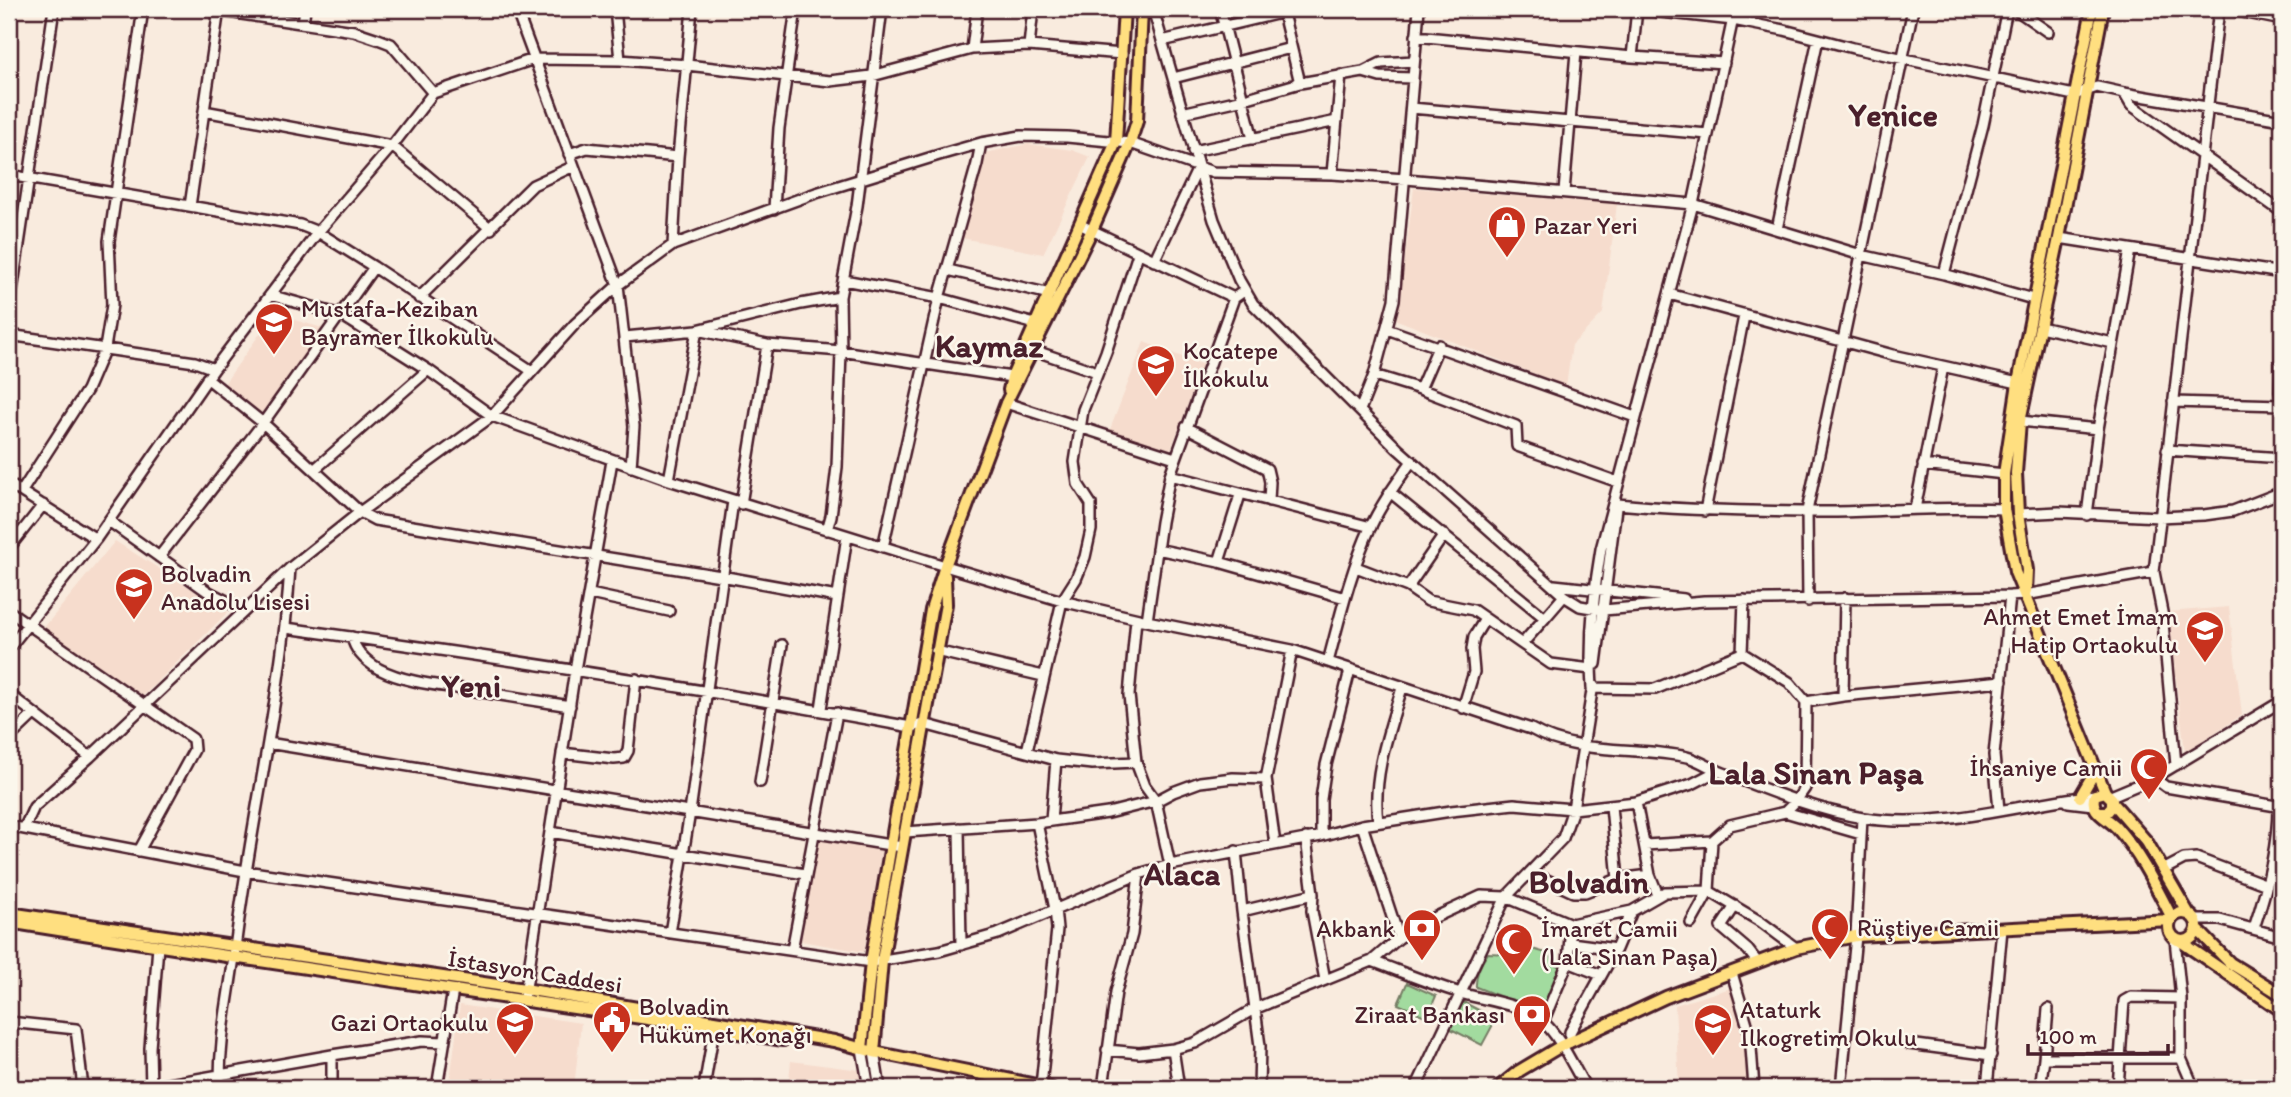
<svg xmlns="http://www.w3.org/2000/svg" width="2291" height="1097" viewBox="0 0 2291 1097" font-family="Itim,sans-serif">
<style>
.built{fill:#f6dccd}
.green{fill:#a2db9f;stroke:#767d65;stroke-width:2}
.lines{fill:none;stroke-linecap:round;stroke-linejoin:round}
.minor-casing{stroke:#4a1f2b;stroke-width:14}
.major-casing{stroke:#4a1f2b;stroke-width:16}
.minor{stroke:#fbf7ec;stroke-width:9}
.major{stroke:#ffdf80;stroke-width:10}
.labels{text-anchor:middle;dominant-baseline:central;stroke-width:5;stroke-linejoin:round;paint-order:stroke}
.poi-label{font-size:24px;fill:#4a1f2b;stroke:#fbf7ec;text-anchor:start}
.street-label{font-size:24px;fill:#4a1f2b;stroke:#fbf7ec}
.district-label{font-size:32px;font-weight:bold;fill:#4a1f2b;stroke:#fbf7ec}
</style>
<rect width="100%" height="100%" fill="#f9ebde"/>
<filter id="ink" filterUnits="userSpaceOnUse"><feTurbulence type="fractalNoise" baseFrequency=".0143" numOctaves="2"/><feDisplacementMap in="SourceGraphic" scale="14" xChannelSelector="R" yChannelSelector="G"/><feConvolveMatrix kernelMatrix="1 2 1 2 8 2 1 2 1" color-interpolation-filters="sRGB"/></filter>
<g filter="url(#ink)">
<!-- built -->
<path class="built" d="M1028,144L1072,150L1090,157L1043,254L962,238L985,153Z
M1414,188L1617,204L1603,313L1572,345L1566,386L1397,320Z
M274,314L326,329L261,414L224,384Z
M1144,342L1203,365L1170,452L1109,432Z
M115,541L228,612L143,696L42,630Z
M2229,607L2242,715L2185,752L2168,612Z
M818,839L882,850L864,952L801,941Z
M1731,988L1747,1036L1750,1079L1709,1087L1679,1088L1675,1005Z
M460,1005L581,1023L574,1088H449Z
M791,1061L860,1070L862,1088H788Z"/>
<!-- green -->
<path class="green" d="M1518,945L1550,954L1555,964L1564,970L1545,1014L1476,987C1475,974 1481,963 1488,953L1509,954Z
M1407,983L1436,996L1427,1017L1398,1004Z
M1463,1002L1496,1019L1482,1045L1449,1028Z"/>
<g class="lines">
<defs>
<path id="minor" d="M207,9L354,31L378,39L391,44L433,93
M516,9L618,285L634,426L631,467
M615,9L620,60
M1153,9L1214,220L1239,280L1253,304L1398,449L1564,596L1580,606L1604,610L1704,601L2010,596L2025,595L2154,572
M1220,9L1253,139
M1282,9L1300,83
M1634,9L1733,20L1784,30L1853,48L2074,95L2097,87L2124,93L2131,105L2282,212
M2015,9L2048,32
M2227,9L2282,20
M303,23L305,9
M1416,36L1632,57L1724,63
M1162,41L1297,9
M1029,46L1033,9
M972,49L977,9
M1632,57L1637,9
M1363,72L1380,77L1413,78
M1173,78L1291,48
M2124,93L2282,120
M1411,108L1708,134
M204,111L392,146L491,229
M1182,113L1244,99L1300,83L1363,72L1381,63L1414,61
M1193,151L1337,121
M569,154L587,148L678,157
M1332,174L1341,75
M9,175L300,225L318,232L374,267L532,371
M1564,192L1576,52
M190,206L219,9
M774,209L779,128L796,9
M1081,225L1234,298
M1777,229L1818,39
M2059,238L2282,273
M673,245L678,157L692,9
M1154,261L1198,168
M948,270L1050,294
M1944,274L1983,125L2007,9
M844,280L939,298L1035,324
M1669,294L1893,355L2018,383
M270,295L341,315L428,370L492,416L575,324L618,285L673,245L816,193L939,155L981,143L1021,136L1067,137L1130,143L1213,172L1332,174L1406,179L1693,204L1861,255L1944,274L2033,299
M419,298L533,185L574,166
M9,312L54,9
M2040,327L2113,343
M1387,329L1635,417
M9,335L195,362L214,369
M625,337L697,330L767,345L841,351L1018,378
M2282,339L2280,391L2282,404
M1033,350L1097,372
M1374,375L1420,389L1516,426L1517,446L1618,482
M207,378L263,423L360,512L375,520L721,576L837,597
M1420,389L1439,345
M2173,402L2282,405
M1006,403L1175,458
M1360,410L1374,375L1394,300L1419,9
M2020,421L2098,429
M1186,427L1267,469L1270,482L1269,501
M2167,450L2282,458
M1923,465L2004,474
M314,470L428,370
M1170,475L1371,527
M669,480L697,330L801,304L840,297
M9,484L96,539
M22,491L87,390L105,348L112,305L109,241L143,9
M1390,492L1545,618L1564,596
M741,504L767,345
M1617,504C1690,511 1763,512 1837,512C1893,511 1948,506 2004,509
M1915,509L1943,367
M1705,511L1744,316
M2018,514L2059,512L2159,517L2204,515L2233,511L2282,492
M2087,515L2098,429L2130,250
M109,521L207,591L244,610
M827,530L831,516L837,467L841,351L840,297L857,206L882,9
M883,547L939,298L977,164L981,143
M9,548L43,505
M1157,549L1219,562L1345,598
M159,557L263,423L374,267
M1219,562L1240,495
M1356,567L1408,587L1428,601L1473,610L1522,644L1545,618
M1554,585L1684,599
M1408,587L1444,535
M590,594L669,611
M1808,601L1807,511L1913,9
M9,611L193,739L194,750L139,851
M1136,619L1129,695L1136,762L1145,786L1156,801L1170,865
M1147,621L1161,522L1170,475L1234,298L1244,291
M286,628C495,657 703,689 911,727L924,724L1056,760L1092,764L1136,762
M352,637C355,651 367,662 379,669C404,682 436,685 463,689C499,695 534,700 570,706
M1522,644L1551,664L1591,669
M9,648L96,539L214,369L318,232L392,146L433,93L534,59L620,60L687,65L830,81L872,76L972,49L1029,46L1122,54
M936,651L1043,676
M1742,653L1744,600
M1328,662C1340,617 1351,569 1371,526C1382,503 1397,482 1412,461
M1596,664L1616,508
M1592,688C1589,642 1593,595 1601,549L1693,204L1735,9
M1592,688L1655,689L1742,653L1789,682L1806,702L1805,788L1796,801L1785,812L1730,825L1712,841L1709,891L1691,923
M9,694L90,757
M1843,696L1845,598
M1806,702L1843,696L2002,681
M1463,708L1474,672L1472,649L1474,637L1485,619
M821,709L847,536
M9,738L34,714
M268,743L902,847
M1027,751L1062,601L1076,579L1085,557L1091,530V504L1078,484L1075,462L1083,410L1106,352L1138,254
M562,753L614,759L624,758L628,751L636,679
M2176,765L2162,612L2154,572L2219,9
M2154,778L2166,787L2282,807
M760,782L782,645
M2111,796L2154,778L2282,701
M1636,802L1650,875L1658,895
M2068,802L2093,805
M1611,806L1618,879
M1999,810L1994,755L2010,596
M1785,812L1861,834
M1051,820L1056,760
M1378,822C1372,776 1389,731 1402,688
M1037,823L1055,909L1057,929L1041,1086
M1362,825L1399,938
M9,826L245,871L871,962L939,951L998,934L1139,874L1170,865L1321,836L1362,825L1451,811L1514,804L1573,809L1636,802L1692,784L1717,771
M959,828L961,945
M24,829L34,807L90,757L290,568
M550,832L805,874
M905,832L1037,823L1108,813L1156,801L1173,792L1200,782L1233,778L1266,779
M1321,836V799L1326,765L1350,670
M1306,838L1313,894L1312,911L1325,980
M1275,844L1266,779L1292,650
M1645,845L1712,841
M1236,851L1242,911L1260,1046L1259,1088
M2163,870L2184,859L2196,858L2267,885
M1530,872L1573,892H1585L1618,879L1650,875
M1735,906L1721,927L1748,950L1758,963
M1242,911L1313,894
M2195,920H2220L2282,937
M2254,928C2267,889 2278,848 2278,807
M670,933L690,812L733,501
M2175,939L2181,998V1058L2194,1088
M1571,943L1616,949
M792,950L837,713
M1372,961C1402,972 1433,985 1464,994C1489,1001 1520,1004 1541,1020C1559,1034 1574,1068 1586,1088
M1568,962L1601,975
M1732,973L1750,1034L1754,1088
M525,994L575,670L612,461
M9,1022L76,1029L83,1088
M1543,1022L1568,962L1571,924
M1570,1042V1032L1616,949L1632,911
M1909,1044L1991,1055
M862,1049L869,1088
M1173,1049L1179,1088
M1107,1050L1139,1053L1173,1049L1195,1043L1254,1009L1372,961L1399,938L1427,921L1481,896L1506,897L1571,924L1632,911L1665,892L1709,891L1761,922L1796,948
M874,1052L880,1088
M332,1055V1088
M2044,1058L2048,1009
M146,1088L332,1055L422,1041L444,1042
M151,1088L150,1048L158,946
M220,1088C219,1041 228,1002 234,957C249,826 282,699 290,568L360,512L492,416L669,480L945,566L1062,601L1147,621L1292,650L1531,729C1578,756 1636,746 1687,757C1699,760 1710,768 1721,772C1767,790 1815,810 1863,818C1941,830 2018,804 2095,795
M437,1088L453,990
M704,1088L714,1029
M1103,1088L1116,992L1132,934L1139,874
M1416,1088L1506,897L1563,838L1573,809L1593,685
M1841,1088L1856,936L1862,818
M1987,1088L2002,929
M2040,1088L2044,1058H2181
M2118,1088L2124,1001L2131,997L2181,998"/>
<path id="major" d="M2092,9L2018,383L2004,474V509L2015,572L2105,792
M1009,390L1012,377L1116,142L1124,9
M2026,592L2027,570L2018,514L2016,473L2020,421L2059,238L2103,9
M2080,797L2094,773
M2113,803L2147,842L2189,914
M2100,812H2107L2112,806V799L2105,792L2095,795C2088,811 2108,818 2117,828C2140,854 2156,887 2172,918
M9,913L525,989L667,1013L834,1041L874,1052L1051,1088
M2169 927a14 14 0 1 1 28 0a14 14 0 1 1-28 0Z
M9,922C266,964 525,999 783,1040
M2197,929L2230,963L2282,995
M2180,941L2282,1011
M862,1049L871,962L931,610L945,566L1006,403L1092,230L1130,143L1137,121L1142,9
M874,1052L882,961L946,604L945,576
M1498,1088L1519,1071L1561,1046L1666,997L1796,948L1856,936L2171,920"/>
</defs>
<!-- minor casing -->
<use href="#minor" class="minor-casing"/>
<!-- major casing -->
<use href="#major" class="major-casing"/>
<!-- minor -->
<use href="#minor" class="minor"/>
<!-- major -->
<use href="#major" class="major"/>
</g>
</g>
<!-- icons -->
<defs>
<symbol id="shop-pin" viewBox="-11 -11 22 30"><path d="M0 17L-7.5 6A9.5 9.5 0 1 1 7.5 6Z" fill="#c8321e" stroke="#fbf7ec"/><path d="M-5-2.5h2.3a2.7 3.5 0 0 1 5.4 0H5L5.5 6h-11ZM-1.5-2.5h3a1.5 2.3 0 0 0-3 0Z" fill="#fff"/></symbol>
<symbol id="school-pin" viewBox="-11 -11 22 30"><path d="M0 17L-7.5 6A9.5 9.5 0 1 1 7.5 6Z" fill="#c8321e" stroke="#fbf7ec"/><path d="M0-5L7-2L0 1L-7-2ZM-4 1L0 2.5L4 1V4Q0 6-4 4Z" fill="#fff"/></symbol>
<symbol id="mosque-pin" viewBox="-11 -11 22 30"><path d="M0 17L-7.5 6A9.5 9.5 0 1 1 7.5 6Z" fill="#c8321e" stroke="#fbf7ec"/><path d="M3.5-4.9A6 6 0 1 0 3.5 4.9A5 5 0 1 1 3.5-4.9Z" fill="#fff"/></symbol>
<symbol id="bank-pin" viewBox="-11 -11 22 30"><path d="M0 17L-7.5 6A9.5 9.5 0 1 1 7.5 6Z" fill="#c8321e" stroke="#fbf7ec"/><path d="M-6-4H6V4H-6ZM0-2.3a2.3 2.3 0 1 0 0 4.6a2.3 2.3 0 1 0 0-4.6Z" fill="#fff"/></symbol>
<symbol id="civic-pin" viewBox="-11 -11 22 30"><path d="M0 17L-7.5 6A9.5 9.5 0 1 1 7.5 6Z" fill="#c8321e" stroke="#fbf7ec"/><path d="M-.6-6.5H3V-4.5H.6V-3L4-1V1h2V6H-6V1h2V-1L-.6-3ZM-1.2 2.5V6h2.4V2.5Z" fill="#fff"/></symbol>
</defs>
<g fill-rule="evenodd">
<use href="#shop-pin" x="1485" y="203" width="44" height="60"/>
<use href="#school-pin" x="252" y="300" width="44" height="60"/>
<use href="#school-pin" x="1134" y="342" width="44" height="60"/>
<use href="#school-pin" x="112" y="565" width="44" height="60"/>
<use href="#school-pin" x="2183" y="608" width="44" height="60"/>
<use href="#mosque-pin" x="2127" y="745" width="44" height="60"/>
<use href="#mosque-pin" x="1808" y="905" width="44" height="60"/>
<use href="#bank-pin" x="1400" y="906" width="44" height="60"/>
<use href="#mosque-pin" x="1492" y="920" width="44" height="60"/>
<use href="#bank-pin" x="1510" y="992" width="44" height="60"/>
<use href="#civic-pin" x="590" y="998" width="44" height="60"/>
<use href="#school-pin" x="493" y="1000" width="44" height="60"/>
<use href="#school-pin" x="1691" y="1001" width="44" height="60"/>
</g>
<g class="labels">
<!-- poi labels -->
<g class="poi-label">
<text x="1534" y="225">Pazar Yeri</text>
<text x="301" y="308">Mustafa-Keziban<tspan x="301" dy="28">Bayramer İlkokulu</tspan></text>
<text x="1183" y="350">Kocatepe<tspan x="1183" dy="28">İlkokulu</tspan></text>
<text x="161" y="573">Bolvadin<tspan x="161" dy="28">Anadolu Lisesi</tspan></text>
<text x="2178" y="616" text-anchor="end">Ahmet Emet İmam<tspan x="2178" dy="28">Hatip Ortaokulu</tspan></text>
<text x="2122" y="767" text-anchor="end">İhsaniye Camii</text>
<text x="1857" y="927">Rüştiye Camii</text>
<text x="1395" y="928" text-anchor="end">Akbank</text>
<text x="1541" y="928">İmaret Camii<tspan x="1541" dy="28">(Lala Sinan Paşa)</tspan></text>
<text x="639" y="1006">Bolvadin<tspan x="639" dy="28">Hükümet Konağı</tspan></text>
<text x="1740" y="1009">Ataturk<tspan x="1740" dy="28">Ilkogretim Okulu</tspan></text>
<text x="1505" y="1014" text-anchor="end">Ziraat Bankası</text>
<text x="488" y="1022" text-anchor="end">Gazi Ortaokulu</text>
</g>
<!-- street labels -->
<g class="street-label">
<text transform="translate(535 971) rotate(9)">İstasyon Caddesi</text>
</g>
<!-- district labels -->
<g class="district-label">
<text x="1893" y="115">Yenice</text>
<text x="989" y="346">Kaymaz</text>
<text x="471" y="686">Yeni</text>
<text x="1816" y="773">Lala Sinan Paşa</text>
<text x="1182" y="874">Alaca</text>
<text x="1589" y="882">Bolvadin</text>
</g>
</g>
<!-- margin -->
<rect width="2291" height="1097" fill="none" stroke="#fbf7ec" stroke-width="35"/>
<rect x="18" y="18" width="2256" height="1062" fill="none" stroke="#4a1f2b" stroke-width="2.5" filter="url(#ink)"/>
<!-- scale -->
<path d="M2028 1044v10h140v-10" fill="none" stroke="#4a1f2b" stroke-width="3.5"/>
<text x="2039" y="1044" font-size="21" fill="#4a1f2b" stroke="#fbf7ec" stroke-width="5" paint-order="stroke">100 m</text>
</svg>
